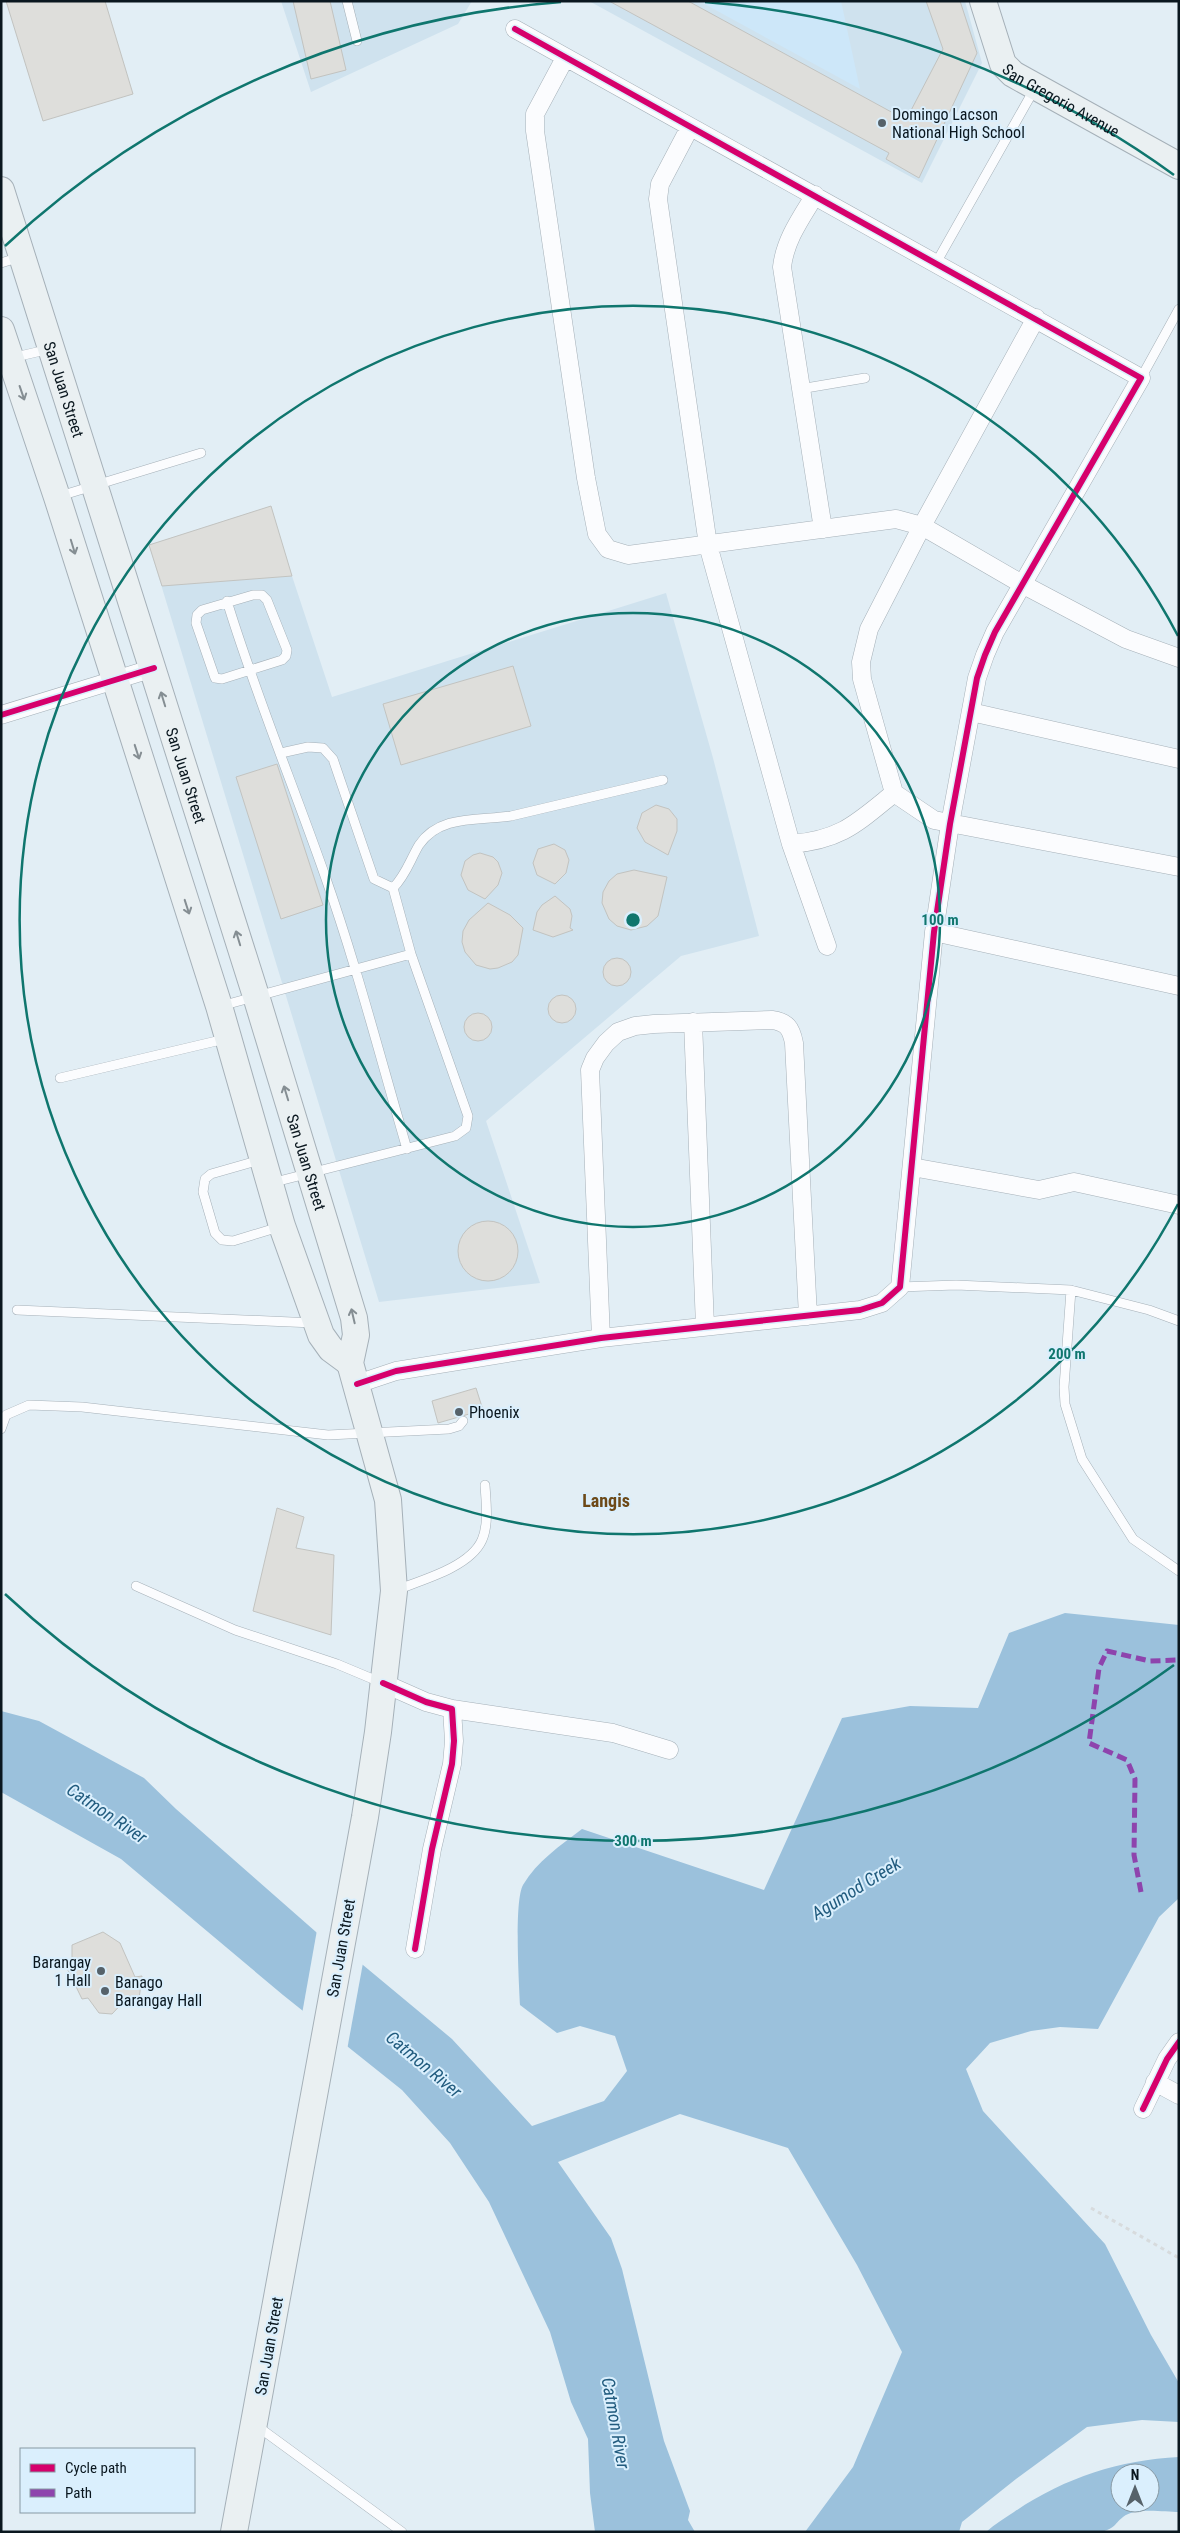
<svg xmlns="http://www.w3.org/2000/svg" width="1180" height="2533" viewBox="0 0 1180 2533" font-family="'Roboto Condensed',sans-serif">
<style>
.built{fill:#cfe2ee}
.green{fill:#cde7f9}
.water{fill:#9bc1dc;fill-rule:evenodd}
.pier{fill:#e2eef5}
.building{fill:#dededb;stroke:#c2c3c0}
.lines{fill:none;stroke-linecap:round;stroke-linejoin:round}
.lane-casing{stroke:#a5b0b8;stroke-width:10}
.street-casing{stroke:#a5b0b8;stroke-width:19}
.secondary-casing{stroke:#a5b0b8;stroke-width:28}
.path{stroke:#d7dbdd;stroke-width:3;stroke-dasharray:4 4;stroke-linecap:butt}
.lane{stroke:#fbfcfe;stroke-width:9}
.street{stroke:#fbfcfe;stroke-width:18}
.secondary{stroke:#eaf0f2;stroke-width:26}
.quiet{stroke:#8e44ad;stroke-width:5;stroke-dasharray:10 5;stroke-linecap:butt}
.cycleway-casing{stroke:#daeffd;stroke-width:9}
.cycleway{stroke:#d6006c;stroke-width:6}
.oneway{stroke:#858e93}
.ring{fill:none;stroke:#0f766e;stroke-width:2.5}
.poi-dot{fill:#56626a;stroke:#daeffd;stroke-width:2}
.labels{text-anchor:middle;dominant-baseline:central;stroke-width:4;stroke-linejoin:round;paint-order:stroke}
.street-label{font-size:16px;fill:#0a171f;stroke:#daeffd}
.poi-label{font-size:16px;fill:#0a171f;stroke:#daeffd;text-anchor:start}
.neighbourhood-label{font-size:18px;font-weight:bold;fill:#6d4918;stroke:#daeffd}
.water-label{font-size:18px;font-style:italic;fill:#215b7e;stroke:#daeffd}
.centre{fill:#0f766e;stroke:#daeffd;stroke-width:2.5}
.ring-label{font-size:15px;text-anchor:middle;font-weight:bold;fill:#0f766e;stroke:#daeffd;stroke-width:4;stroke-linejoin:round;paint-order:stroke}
</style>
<rect width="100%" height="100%" fill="#e2eef5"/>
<!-- built -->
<path class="built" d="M281,1H472L458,24L311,92Z
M589,1H965L982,63L922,183Z
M271,506L292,576L332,697L666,593L713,758L759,936L681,956L486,1121L540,1283L379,1302L149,545Z"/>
<!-- green -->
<path class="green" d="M699,1H841L860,89Z"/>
<!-- water -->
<path class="water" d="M1065,1613L1179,1625V1898L1159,1917L1098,2029L1060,2027L1031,2031L990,2043L966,2069L983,2111L1105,2244L1151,2335L1179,2383V2422L1142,2420L1087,2427L1016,2479L962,2522L959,2532H805L853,2467L902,2352L857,2265L788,2148L680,2114L558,2162L611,2238L622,2269L664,2441L690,2511L688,2520L695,2532H595L590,2493L588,2439L571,2402L550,2332L489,2202L450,2143L402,2090L283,1995L121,1859L1,1792V1711L39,1721L144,1778L176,1809L324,1939L363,1965L452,2039L532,2126L604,2101L627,2071L615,2036L580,2026L557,2033L520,2005C519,1983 514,1901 523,1885C537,1861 560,1846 582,1829L764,1890L842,1718L910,1706L978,1708L1009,1633Z
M1179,2457V2512C1164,2512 1135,2507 1123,2517C1113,2525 1116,2528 1101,2532H986C995,2524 1005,2518 1014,2512C1064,2478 1119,2460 1179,2457ZM1120,2473H1150V2503H1120Z"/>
<!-- pier -->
<path class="pier" d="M317,1930L363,1963L347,2050L302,2014Z"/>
<!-- building -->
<path class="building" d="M6,1H105L133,94L43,121Z
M293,1H330L346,70L311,79Z
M609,1H688L906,120L943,49L926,1H960L977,53L919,178L886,159L889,153Z
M271,506L292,576L162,586L149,545Z
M513,666L531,726L401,765L383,704Z
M277,764L323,905L281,919L236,777Z
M656,805L669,809L677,819V831L668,855L645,842L637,828L642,813Z
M554,844L565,850L569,860L566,873L555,884L537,875L533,863L538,849Z
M480,853L493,857L498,862L502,873L498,885L485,899L468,890L461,875L465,861L473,855Z
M634,870L667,877L658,916L647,926L631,930L617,926L609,919L602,903L603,892L609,881L617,874Z
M555,896L570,909L572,916L570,928L573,930L553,937L533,930L537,912L542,905Z
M488,903L510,915L523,928L518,955L512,962L498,968L490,969L476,965L465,952L462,942L463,931L469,920Z
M603 972a14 14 0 1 1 28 0a14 14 0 1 1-28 0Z
M548 1009a14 14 0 1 1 28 0a14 14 0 1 1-28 0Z
M464 1027a14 14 0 1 1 28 0a14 14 0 1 1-28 0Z
M458 1251a30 30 0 1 1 60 0a30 30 0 1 1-60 0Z
M476,1388L483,1410L438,1423L432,1401Z
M277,1508L304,1517L296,1548L334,1555L331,1635L253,1611Z
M103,1932L120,1943L135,1977L142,1976L139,1999L129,1996L112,2014L99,2013L88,1998L82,1999L66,1966L72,1962V1945Z"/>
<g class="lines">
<defs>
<path id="lane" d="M347,1L357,41
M1,263L20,257
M936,263L1031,95
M11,358L50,349
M1141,378L1179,309
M800,389L865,378
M60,496L201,453
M253,595H262L267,600L287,650L286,656L282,660L222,679L215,678L196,623L197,615L202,610Z
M227,601C255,693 292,782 324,873C356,963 380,1057 407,1149
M393,888C406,875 410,860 419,845C440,814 479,821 511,816L663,780
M221,1006L411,954L393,888L374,879L333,759L323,748L308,747L281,753
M60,1078L225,1039
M260,1160L211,1174L205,1179L203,1192L215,1233L222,1240L233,1241L279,1227
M271,1183L455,1136L466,1128L468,1116L411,954
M900,1287L956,1285L1071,1290L1149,1310L1179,1321
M1071,1290L1064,1387L1065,1404L1082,1459L1133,1539L1179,1571
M17,1310L314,1323
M1,1429L6,1415L29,1405L82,1407L328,1435L449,1429L459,1426L463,1421
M136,1586L235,1630L337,1664L380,1682
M396,1590C422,1580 470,1567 482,1540C489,1524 486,1502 485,1485
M257,2426L402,2532"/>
<path id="street" d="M565,58L535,114V131L586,478L597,534L608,549L628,555L896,519L922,526L1022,584L1126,639L1179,658
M690,127L660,184L658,199L708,545L791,844L827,946
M815,195C801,218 785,240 782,267L823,529
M1036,318L922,526L869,629L861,662L862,679L894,793L934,820L1179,867
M971,712L1179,759
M1,715L154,668
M791,844C841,840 857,823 894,793
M934,932L1179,986
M693,1022L705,1326
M912,1167L1039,1190L1074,1182L1179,1205
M601,1338L590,1070L595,1058L606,1043L618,1032L635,1026L654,1024L772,1020C787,1022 791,1028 794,1043L808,1316
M357,1384L396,1371L601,1338L860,1310L882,1303L900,1287L934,932L950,824L977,678L985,655L995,632L1141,378L515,29
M383,1683L426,1702L452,1709L454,1741L452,1764L432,1849L415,1949
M452,1709L613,1733L669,1750
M1155,2082L1179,2095
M1143,2109L1167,2059L1179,2042"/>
<g id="secondary">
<path id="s1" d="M983,1L1003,64L1013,74L1179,166"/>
<path id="s2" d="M1,190L256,996L354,1318L356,1335L350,1363L388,1500L394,1591L378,1732L365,1817L234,2532"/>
<path d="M1,330L57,497L219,1006L282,1226L321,1335L331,1349L350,1363"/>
</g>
</defs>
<!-- lane casing -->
<use href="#lane" class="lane-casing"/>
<!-- street casing -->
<use href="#street" class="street-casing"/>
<!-- secondary casing -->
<use href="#secondary" class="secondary-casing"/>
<!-- path -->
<path class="path" d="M1091,2208L1179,2258"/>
<!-- lane -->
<use href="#lane" class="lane"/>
<!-- street -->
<use href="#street" class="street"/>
<!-- secondary -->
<use href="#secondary" class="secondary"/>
<!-- quiet -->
<path class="quiet" d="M1141,1892L1134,1855L1135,1779L1127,1760L1089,1743L1099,1668L1107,1651L1150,1661L1179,1660"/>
<defs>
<path id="cycleway" d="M1,715L154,668
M357,1384L396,1371L601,1338L860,1310L882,1303L900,1287L934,932L950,824L977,678L985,655L995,632L1141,378L515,29
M383,1683L426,1702L452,1709L454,1741L452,1764L432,1849L415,1949
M1143,2109L1167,2059L1179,2042"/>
</defs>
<!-- cycleway casing -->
<use href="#cycleway" class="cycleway-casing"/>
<!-- cycleway -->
<use href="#cycleway" class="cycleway"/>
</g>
<!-- one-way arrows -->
<defs><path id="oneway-shaft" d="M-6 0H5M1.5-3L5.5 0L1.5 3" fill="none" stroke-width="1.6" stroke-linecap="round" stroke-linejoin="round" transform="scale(1.25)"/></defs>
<g class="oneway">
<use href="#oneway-shaft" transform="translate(22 393) rotate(71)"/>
<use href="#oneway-shaft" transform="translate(73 547) rotate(73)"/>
<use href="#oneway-shaft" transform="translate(163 699) rotate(-107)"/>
<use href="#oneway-shaft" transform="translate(137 752) rotate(72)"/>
<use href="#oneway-shaft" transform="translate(187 907) rotate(72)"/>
<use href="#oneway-shaft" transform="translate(238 938) rotate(-107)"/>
<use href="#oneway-shaft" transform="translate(286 1093) rotate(-107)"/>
<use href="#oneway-shaft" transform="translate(353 1316) rotate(-103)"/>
</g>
<!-- distance rings -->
<g class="ring">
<circle cx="633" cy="920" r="307"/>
<path d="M1178 1204A614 614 0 1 1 1178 636"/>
<path d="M1174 1665A921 921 0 0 1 5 1594M5 246A921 921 0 0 1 561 2M705 2A921 921 0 0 1 1174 175"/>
</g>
<!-- markers -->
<g class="poi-dot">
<circle cx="882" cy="123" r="5"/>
<circle cx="459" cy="1412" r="5"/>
<circle cx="101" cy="1971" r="5"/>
<circle cx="105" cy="1991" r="5"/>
</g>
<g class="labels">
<!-- street labels -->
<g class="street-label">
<text stroke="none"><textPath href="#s1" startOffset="135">San Gregorio Avenue</textPath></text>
<text stroke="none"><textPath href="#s2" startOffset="209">San Juan Street</textPath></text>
<text stroke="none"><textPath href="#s2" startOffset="614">San Juan Street</textPath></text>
<text stroke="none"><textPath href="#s2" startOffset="1019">San Juan Street</textPath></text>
<text transform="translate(341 1948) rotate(-80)">San Juan Street</text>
<text transform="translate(269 2346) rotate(-80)">San Juan Street</text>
</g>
<!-- poi labels -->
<g class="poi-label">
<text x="892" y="114">Domingo Lacson<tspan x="892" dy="18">National High School</tspan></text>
<text x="469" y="1412">Phoenix</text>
<text x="91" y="1962" text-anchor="end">Barangay<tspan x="91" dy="18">1 Hall</tspan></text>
<text x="115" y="1982">Banago<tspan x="115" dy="18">Barangay Hall</tspan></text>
</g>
<!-- neighbourhood labels -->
<g class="neighbourhood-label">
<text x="606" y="1500">Langis</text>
</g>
<!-- water labels -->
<g class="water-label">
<text transform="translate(107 1813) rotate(34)">Catmon River</text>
<text transform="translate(856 1888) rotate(-32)">Agumod Creek</text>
<text transform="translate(424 2064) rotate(40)">Catmon River</text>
<text transform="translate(616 2423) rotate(80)">Catmon River</text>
</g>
</g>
<circle cx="633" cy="920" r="8" class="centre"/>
<g class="ring-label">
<text x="940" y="925">100 m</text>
<text x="1067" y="1359">200 m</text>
<text x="633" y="1846">300 m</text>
</g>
<!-- border -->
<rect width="1180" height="2533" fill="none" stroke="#0a171f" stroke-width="5"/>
<!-- legend -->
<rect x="20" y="2448" width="175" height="65" fill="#daeffd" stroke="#8799a4"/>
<rect x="30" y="2464" width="25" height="8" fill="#d6006c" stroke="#8799a4"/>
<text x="65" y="2473" font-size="15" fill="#0a171f">Cycle path</text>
<rect x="30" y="2489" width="25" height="8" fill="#8e44ad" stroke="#8799a4"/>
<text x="65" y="2498" font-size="15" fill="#0a171f">Path</text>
<!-- north arrow -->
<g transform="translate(1135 2488)"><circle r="24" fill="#daeffd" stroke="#8799a4"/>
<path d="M0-4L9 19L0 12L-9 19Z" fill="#56626a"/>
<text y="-8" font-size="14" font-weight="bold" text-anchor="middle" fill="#0a171f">N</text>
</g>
</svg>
